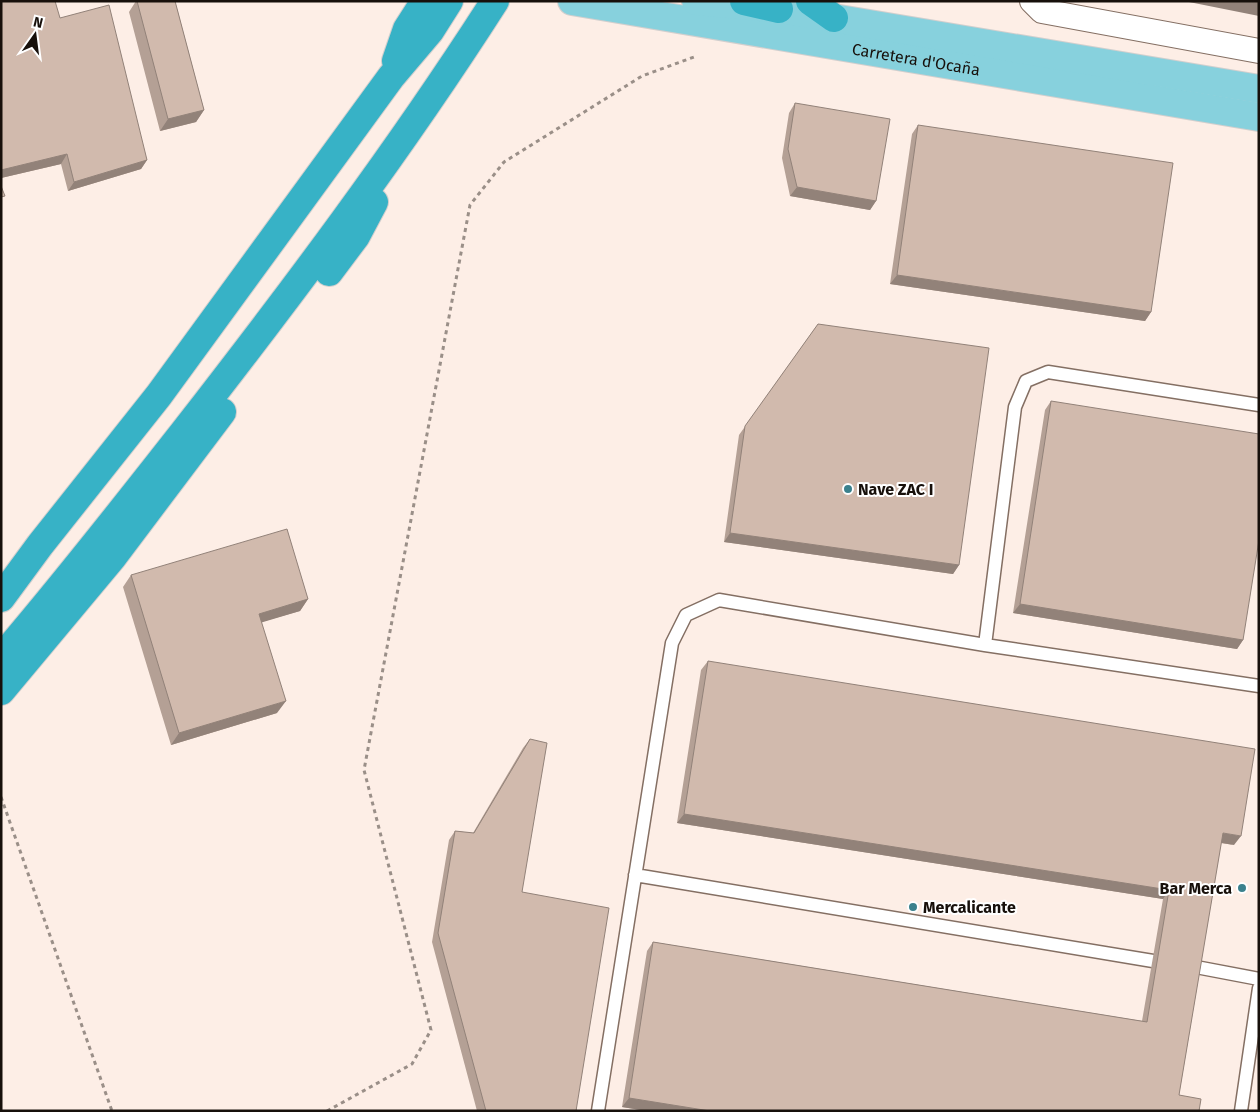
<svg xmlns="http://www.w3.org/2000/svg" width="1260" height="1112" viewBox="0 0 1260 1112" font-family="'Fira Sans',sans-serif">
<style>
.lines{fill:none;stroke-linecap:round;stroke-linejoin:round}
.service-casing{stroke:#846f63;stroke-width:15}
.minor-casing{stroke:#846f63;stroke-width:26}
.primary-casing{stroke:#d1cfce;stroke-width:30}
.motorway-casing{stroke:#d1cfce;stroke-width:30}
.path{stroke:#9a8f88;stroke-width:3;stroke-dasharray:4 4;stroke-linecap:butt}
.service{stroke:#fff;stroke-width:12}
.minor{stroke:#fff;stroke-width:24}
.primary{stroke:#87d1dd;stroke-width:28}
.motorway{stroke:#37b2c6;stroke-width:28}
.wall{fill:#b4a095}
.shaded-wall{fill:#928279}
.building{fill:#d1baad;stroke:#928279}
.poi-dot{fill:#3b818d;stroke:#fff;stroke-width:2}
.labels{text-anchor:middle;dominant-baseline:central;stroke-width:4;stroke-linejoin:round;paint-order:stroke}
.street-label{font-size:16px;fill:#17100b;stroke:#fff}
.poi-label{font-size:16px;font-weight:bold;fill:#17100b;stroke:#fff;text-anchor:start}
</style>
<rect width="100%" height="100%" fill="#fdeee6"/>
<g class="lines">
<defs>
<path id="service" d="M985,645L1015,407L1026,381L1048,372L1259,405
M635,875L1153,961
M1196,967L1259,979
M598,1111L672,643L686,615L719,600L985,645L1259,686
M1241,1111L1259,988"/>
<path id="minor" d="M1032,1L1042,11L1259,51"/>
<g id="primary">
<path id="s1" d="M572,1L1259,117"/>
<path d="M696,1L779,9L1259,89"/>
</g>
<path id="motorway" d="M744,1L779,9
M810,1L834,18
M396,61L407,29L425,1
M329,272L356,236L374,202
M1,598L40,545L159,395L391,77L430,31L449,1
M1,658C64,585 123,509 183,433C292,293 399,151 495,1
M1,691L112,558L222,412"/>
</defs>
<!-- service casing -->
<use href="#service" class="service-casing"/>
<!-- minor casing -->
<use href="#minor" class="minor-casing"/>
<!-- primary casing -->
<use href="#primary" class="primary-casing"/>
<!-- motorway casing -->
<use href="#motorway" class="motorway-casing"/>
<!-- path -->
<path class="path" d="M1,797L112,1111
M327,1111L412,1064L431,1030L364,770L470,205L504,162L642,76L694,57"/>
<!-- service -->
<use href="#service" class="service"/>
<!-- minor -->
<use href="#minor" class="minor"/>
<!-- primary -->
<use href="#primary" class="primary"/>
<!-- motorway -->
<use href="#motorway" class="motorway"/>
</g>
<!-- wall -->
<path class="wall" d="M1,1L60,18L147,160L141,169L68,191L61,164L1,178Z
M136,1H175L204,110L196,122L160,131L129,12Z
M795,103L876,201L870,210L790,196L782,158L789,113Z
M918,125L1151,312L1145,321L890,284L912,134Z
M818,324L959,565L953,574L724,542L739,435Z
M1051,401L1243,640L1237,649L1013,613L1045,410Z
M131,575L308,599L300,611L261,622L277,713L171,745L123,587Z
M708,661L1234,845L1221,843L1179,1095L1199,1111H647L622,1107L647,951L653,942L1142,1021L1163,899L677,823L701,670Z
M530,739L522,892L577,1111H477L432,942L449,840L455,831L473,833L523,748Z"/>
<!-- shaded-wall -->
<path class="shaded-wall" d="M1184,1H1253L1259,2V16Z
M204,110L196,122L160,131L168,119Z
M67,154L61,164L1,178V170Z
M147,160L141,169L68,191L74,182Z
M797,187L876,201L870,210L790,196Z
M897,275L1151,312L1145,321L890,284Z
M730,533L959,565L953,574L724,542Z
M308,599L300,611L250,626L259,614Z
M1020,604L1243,640L1237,649L1013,613Z
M286,701L277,713L171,745L179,733Z
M684,814L1169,890L1163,899L677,823Z
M1223,833L1241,836L1234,845L1216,842Z
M629,1098L710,1111H647L622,1107Z"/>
<!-- building -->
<path class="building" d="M1,1H55L60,18L109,5L147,160L74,182L67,154L1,170Z
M137,1H175L204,110L168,119Z
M795,103L890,119L876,201L797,187L788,149Z
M918,125L1173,163L1151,312L897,275Z
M1,186L5,196L1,197Z
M818,324L989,348L959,565L730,533L745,426Z
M1051,401L1259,434V540L1243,640L1020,604Z
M287,529L308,599L259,614L286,701L179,733L131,575Z
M708,661L1255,749L1241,836L1223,833L1179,1095L1201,1099L1199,1111H710L629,1098L653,942L1147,1022L1169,890L684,814Z
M530,739L547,743L522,892L609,908L576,1111H486L438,933L455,831L474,833Z"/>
<!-- markers -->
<g class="poi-dot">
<circle cx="848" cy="489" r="5"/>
<circle cx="1242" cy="888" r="5"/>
<circle cx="913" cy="907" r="5"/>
</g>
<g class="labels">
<!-- street labels -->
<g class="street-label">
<text stroke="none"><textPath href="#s1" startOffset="349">Carretera d'Ocaña</textPath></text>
</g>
<!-- poi labels -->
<g class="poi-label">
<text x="858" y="489">Nave ZAC I</text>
<text x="1232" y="888" text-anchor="end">Bar Merca</text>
<text x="923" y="907">Mercalicante</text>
</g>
</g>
<!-- border -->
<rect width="1260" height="1112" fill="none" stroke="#17100b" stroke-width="5"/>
<!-- north arrow -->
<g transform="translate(35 35) rotate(14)" stroke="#ffffff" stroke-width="4" paint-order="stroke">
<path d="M0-4L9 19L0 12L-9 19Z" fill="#17100b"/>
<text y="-8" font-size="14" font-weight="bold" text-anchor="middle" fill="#17100b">N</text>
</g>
</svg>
